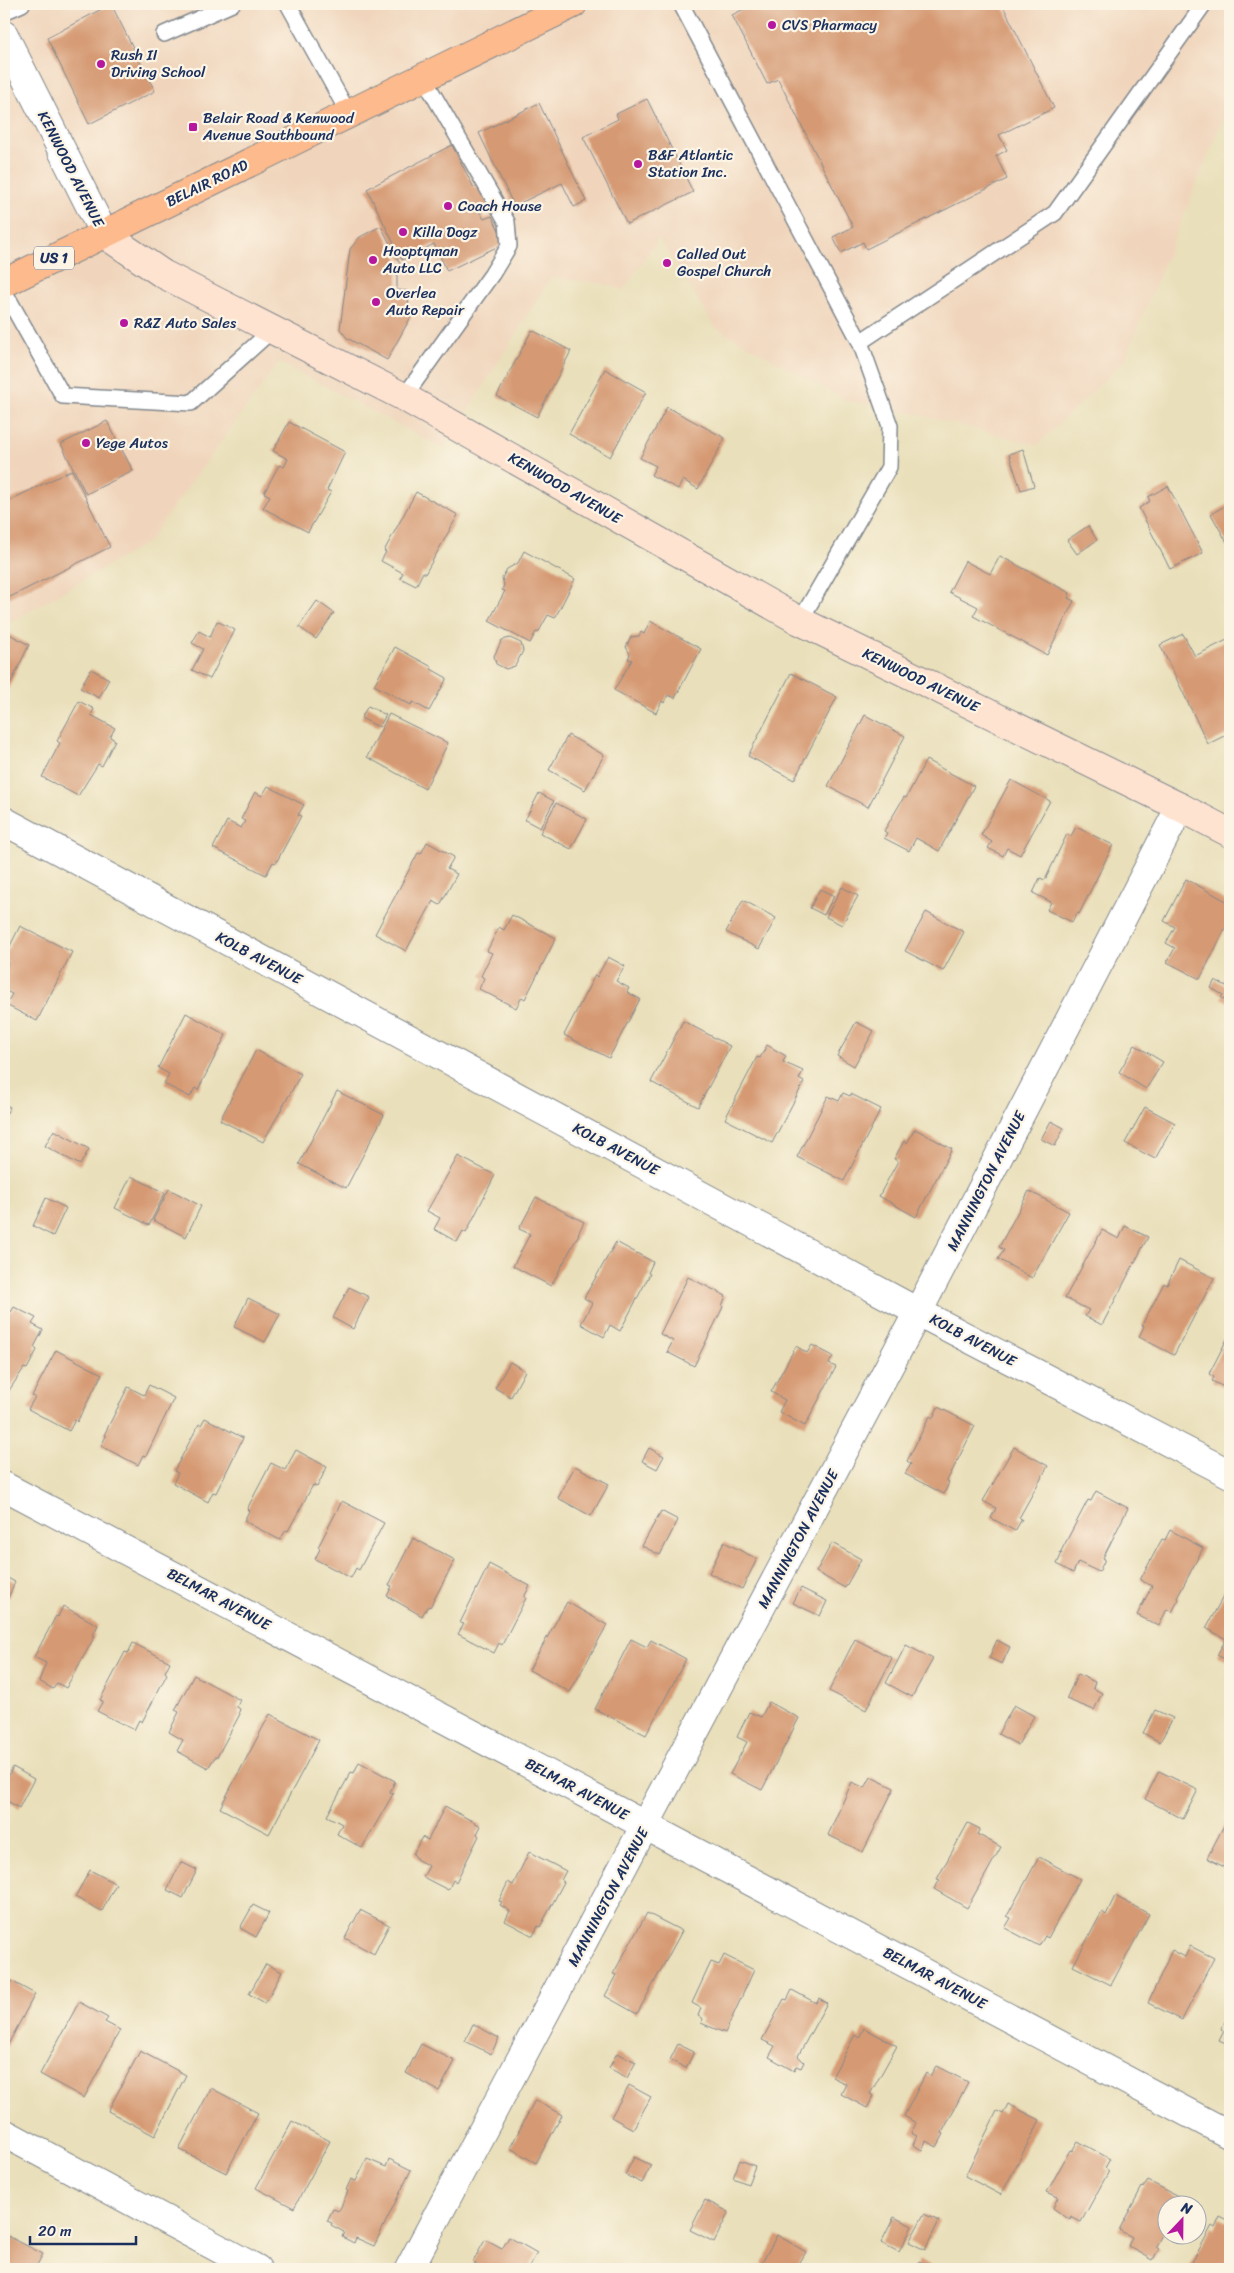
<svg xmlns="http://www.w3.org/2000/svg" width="1234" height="2273" viewBox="0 0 1234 2273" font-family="Sriracha,sans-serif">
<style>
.built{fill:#f0d5bc}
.building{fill:#d59a73}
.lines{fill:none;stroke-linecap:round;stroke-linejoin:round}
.lane-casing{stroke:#82878c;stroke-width:18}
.street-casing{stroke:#82878c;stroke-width:30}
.secondary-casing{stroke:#82878c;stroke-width:30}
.primary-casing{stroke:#82878c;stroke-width:30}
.lane{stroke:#fff;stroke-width:15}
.street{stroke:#fff;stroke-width:28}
.secondary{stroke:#fee3d1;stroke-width:28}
.primary{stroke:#fcba8d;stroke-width:28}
.poi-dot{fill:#b5179e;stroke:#fcf5e5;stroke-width:2}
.labels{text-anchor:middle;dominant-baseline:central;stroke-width:4.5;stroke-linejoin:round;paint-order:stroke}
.shield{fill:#fcf5e5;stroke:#5e6a86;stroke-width:1}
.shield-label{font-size:14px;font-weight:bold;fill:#1b2f5e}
.poi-label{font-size:15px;fill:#1b2f5e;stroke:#fcf5e5;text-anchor:start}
.street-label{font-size:15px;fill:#1b2f5e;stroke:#fcf5e5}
</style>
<rect width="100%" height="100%" fill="#fcf5e5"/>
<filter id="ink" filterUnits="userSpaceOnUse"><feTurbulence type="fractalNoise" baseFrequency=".02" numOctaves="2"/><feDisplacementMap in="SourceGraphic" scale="10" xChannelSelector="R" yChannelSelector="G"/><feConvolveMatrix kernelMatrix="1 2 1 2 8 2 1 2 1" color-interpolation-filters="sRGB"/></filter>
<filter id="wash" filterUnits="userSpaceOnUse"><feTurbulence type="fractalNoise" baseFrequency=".0096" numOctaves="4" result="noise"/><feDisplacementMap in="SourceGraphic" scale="20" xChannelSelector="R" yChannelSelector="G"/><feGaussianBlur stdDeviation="1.12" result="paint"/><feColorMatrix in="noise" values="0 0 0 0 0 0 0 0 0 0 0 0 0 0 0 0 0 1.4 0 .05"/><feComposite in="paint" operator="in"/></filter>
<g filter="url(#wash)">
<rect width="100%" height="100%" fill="#e9dfba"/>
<!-- built -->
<path class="built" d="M4,4H1230V101L1125,360L1037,445L921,415L848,401L716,328L659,238L623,290L605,284L551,277L444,449L279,362L148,542L4,626Z"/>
<g id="blocks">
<!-- building -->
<path class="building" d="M111,4L155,91L89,124L47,38Z
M754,4H1007L1003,6L1054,108L999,135L1007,150L996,156L1007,179L866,249L863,242L841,253L833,237L853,227L778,79L767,84L732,15Z
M647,99L693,192L627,224L583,137L618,119L616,114Z
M539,103L586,201L574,207L562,183L514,206L479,133Z
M452,145L474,188L480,185L489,204L478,209L484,219L492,216L505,243L447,271L434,244L402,260L367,189Z
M381,226L403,270L397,273V290L409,291L408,313H413L387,360L347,338L340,329L350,249L360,237Z
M532,330L571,351L537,417L497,396Z
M605,369L646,392L610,457L569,434Z
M667,407L725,438L698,489L683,480L678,489L651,475L656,466L640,458Z
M107,421L133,471L86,494L61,444Z
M289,422L345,452L327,490L331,492L308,532L263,508L270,496L264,493L279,465L284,467L288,459L273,451Z
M1023,449L1034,486L1021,490L1009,454Z
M72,470L110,547L4,600V503Z
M1168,486L1203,553L1170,569L1139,508L1150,501L1148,497Z
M416,492L458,515L425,574L423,572L416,586L400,578L403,573L381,561L386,552L384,551Z
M1230,503V545L1229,546L1211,514Z
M1088,526L1097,540L1077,554L1067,540Z
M524,551L575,579L555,618L548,615L538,633L536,632L530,643L489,621L505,591L502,590L504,585L502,578L507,569L518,563Z
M1000,556L1070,593L1068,598L1074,601L1047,655L973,616L978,607L949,592L965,561L990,574Z
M317,601L334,613L316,639L299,627Z
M217,621L235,630L210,679L192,670L203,649L192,643L199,631L210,637Z
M650,621L701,649L675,698L668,695L664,703L662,701L656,713L614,690L632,660L628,659L630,654L626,647L631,637L639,636L641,632L644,634Z
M4,631L29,645L4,697Z
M1183,634L1195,656L1227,640L1230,647V733L1208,744L1160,645Z
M510,638L521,643L523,651L515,666L506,669L496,664L494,656L502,640Z
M395,647L432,667L431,669L447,678L429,711L413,702L411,705L374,685Z
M91,669L109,679L99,698L80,688Z
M791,673L837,697L794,780L748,756Z
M79,701L94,709L91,715L115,728L110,737L115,740L102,766L98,764L78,796L42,777L60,743L57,741Z
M368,706L386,715L379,727L361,718Z
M389,714L448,743L425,789L367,757Z
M865,715L905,736L868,807L828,786Z
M568,735L604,755L585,790L549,770Z
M926,760L974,786L939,851L916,838L909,851L884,838L887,833L884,831L904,797L906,798Z
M1011,780L1050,801L1020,855L1007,848L1003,856L988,848L992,842L981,835Z
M268,786L304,805L298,815L301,816L276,863L273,862L266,875L213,848L227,821L241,828L245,821L241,819L255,792L262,796Z
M539,793L554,801L540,828L525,820Z
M556,803L587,819L571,849L540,833Z
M1076,827L1113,845L1079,914L1077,913L1072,922L1047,910L1051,902L1033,893L1040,878L1045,880L1067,834L1071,836Z
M427,842L454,857L447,869L457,874L440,905L433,901L406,951L375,934L418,853L421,854Z
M1186,879L1230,903V919L1200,979L1167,962L1175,948L1166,943L1175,927L1164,921Z
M842,887L858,896L842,925L826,917Z
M820,889L834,896L824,915L810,908Z
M743,900L776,918L759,949L726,932Z
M926,912L964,932L943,971L905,951Z
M512,915L556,938L525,999L522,997L516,1008L479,989L484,978L481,976L492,953L487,951L499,927L504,930Z
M20,926L72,952L37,1021L6,1005L12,994L4,990V972L8,963L4,961V958Z
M608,957L625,966L616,981L629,988L627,992L640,999L609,1058L564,1035L595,975L597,977Z
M1230,977V1003L1221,998L1223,995L1211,988L1215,980L1226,986Z
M186,1013L226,1035L198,1090L195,1088L190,1097L164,1084L169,1074L158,1068Z
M683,1021L730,1046L698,1107L651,1082Z
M856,1022L874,1031L854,1066L837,1056Z
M767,1045L786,1056L783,1062L803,1071L799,1079L804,1082L772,1143L725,1119L757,1057L760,1058Z
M1135,1045L1163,1062L1146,1089L1119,1072Z
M256,1050L301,1074L263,1142L220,1120Z
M337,1091L384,1115L346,1188L299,1164Z
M843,1093L850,1096L851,1094L881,1109L844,1181L797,1157L828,1096L839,1101Z
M4,1104L10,1107L4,1118Z
M1145,1107L1175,1123L1155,1159L1125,1143Z
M1051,1121L1064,1128L1055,1146L1041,1139Z
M915,1129L952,1149L916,1217L879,1196L898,1161L894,1159L904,1141L907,1143Z
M54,1130L89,1149L80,1165L45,1146Z
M458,1156L495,1175L466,1233L463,1231L457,1242L434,1229L440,1218L427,1211Z
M131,1176L165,1193L149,1225L115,1208Z
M169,1189L201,1206L186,1237L153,1220Z
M1029,1191L1069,1212L1032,1278L998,1259L1004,1250L999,1247Z
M536,1197L584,1222L578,1234H579L551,1286L513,1266L530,1234L519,1229Z
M46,1198L66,1208L53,1236L33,1226Z
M1125,1226L1148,1237L1102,1325L1085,1316L1089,1310L1065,1298L1102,1230L1119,1239Z
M616,1242L653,1262L648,1273L650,1274L620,1331L610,1325L604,1337L581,1324L592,1303L584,1298Z
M1179,1260L1214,1278L1174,1355L1139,1337L1144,1326L1142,1325L1164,1283L1167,1285Z
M688,1277L726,1296L722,1306L723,1307L694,1366L667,1352L673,1341L660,1334Z
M349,1287L369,1297L353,1329L333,1318Z
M248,1298L280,1314L265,1342L234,1327Z
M14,1307L36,1318L32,1324L43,1330L34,1347L37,1350L27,1369L24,1368L6,1395L4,1394V1308L11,1312Z
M1230,1333V1390L1212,1381L1214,1377L1209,1374Z
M812,1345L833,1356L829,1364L836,1367L805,1426L779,1412L785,1400L771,1392L796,1346L807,1353Z
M56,1350L102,1374L77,1422L75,1420L69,1431L28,1409L35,1397L32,1396Z
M510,1362L525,1371L511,1397L495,1388Z
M149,1385L174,1398L146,1456L143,1455L138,1465L101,1446L106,1436L104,1435L128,1387L144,1395Z
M938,1407L975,1426L947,1481L949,1482L944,1494L905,1474L911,1464L907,1461L930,1416L933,1418Z
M205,1418L243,1438L216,1493L213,1492L208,1502L173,1483L178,1473L174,1471L199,1424L201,1425Z
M1014,1447L1048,1466L1019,1518L1022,1519L1015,1531L991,1518L996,1508L983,1501Z
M649,1448L664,1456L657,1469L642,1461Z
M296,1450L327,1467L317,1487L313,1485L288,1531L286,1530L280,1540L244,1521L249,1511L247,1509L271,1463L285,1470Z
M575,1466L609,1484L591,1516L558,1498Z
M1096,1491L1128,1508L1103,1558L1105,1559L1099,1572L1078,1562L1073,1573L1057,1564L1062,1553H1060L1088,1500L1091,1501Z
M342,1501L384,1523L359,1570L356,1568L351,1578L315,1559L320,1549L318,1547Z
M661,1511L678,1520L660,1555L642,1546Z
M1170,1530L1203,1548L1177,1598L1179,1599L1172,1612L1167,1609L1159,1626L1137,1615L1152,1586L1140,1580L1162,1539L1165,1540Z
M413,1538L455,1560L430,1607L428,1606L422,1616L387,1596L392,1586L389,1585Z
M724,1542L757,1559L742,1589L709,1573Z
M832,1543L861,1559L845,1588L816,1572Z
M489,1564L530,1586L524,1597L526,1598L502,1645L499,1643L494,1653L458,1634L464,1624L460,1623Z
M4,1576L15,1582L4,1607Z
M1230,1584V1662L1217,1655L1226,1639L1206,1628Z
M801,1588L827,1601L820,1616L793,1603Z
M567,1602L607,1625L570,1692L529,1670Z
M63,1606L98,1625L93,1635L95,1636L66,1688L57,1683L53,1689L39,1681L46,1663L34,1657L56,1616L58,1617Z
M631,1639L647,1647L651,1640L686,1659L646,1735L595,1709Z
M855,1639L892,1658L866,1710L829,1691Z
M997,1640L1010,1647L1002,1664L989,1658Z
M133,1643L170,1662L165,1672L167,1674L142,1722L139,1720L134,1730L97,1711L103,1701L100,1700L125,1652L128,1653Z
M906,1645L933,1659L912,1697L886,1683Z
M1078,1674L1095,1682L1093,1688L1102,1693L1094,1710L1066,1699Z
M194,1675L240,1700L237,1707L240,1709L239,1712L240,1714L217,1757H215L208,1768L177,1751L183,1740L169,1732L179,1712L175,1710Z
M769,1702L799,1718L762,1790L730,1774L747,1742L737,1737L749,1712L761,1717Z
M1014,1705L1034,1716L1018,1745L998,1734Z
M1155,1710L1173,1718L1160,1742L1143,1733Z
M270,1714L319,1740L269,1834L220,1808Z
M359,1762L395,1781L390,1792L393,1794L362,1848L337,1834L342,1824L327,1816L351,1772L354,1773Z
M13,1767L34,1779L19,1808L4,1799V1785Z
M1159,1771L1198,1790L1183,1819L1145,1799Z
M871,1777L894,1788L863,1852L828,1835L852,1782L865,1788Z
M445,1806L481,1826L477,1834L479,1836L456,1882L453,1880L448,1890L423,1877L429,1866L416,1859V1857L413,1854L422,1837L428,1840Z
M1228,1818L1230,1819V1870L1207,1858Z
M968,1823L980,1829L977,1834L1001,1847L967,1908L934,1889L940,1880L937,1879Z
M529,1852L566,1871L561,1880L564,1882L540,1927L538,1926L533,1936L505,1921L510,1911L500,1905L502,1902L499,1901L508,1882L513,1885Z
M1039,1857L1080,1879L1048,1938L1045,1936L1039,1946L1005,1928L1011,1918L1007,1916Z
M181,1862L197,1870L183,1898L167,1890Z
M90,1870L116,1884L102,1911L75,1897Z
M1115,1896L1149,1914L1111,1985L1073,1966L1102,1912L1106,1915Z
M253,1905L269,1913L256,1937L240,1928Z
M360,1910L389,1925L374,1954L345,1938Z
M647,1913L682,1931L637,2014L605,1996L616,1975L613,1974Z
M1190,1946L1214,1958L1182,2020L1148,2003L1172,1950L1185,1957Z
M724,1955L754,1970L725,2033L701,2023L703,2019L698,2016L701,2008L692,2003L711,1962L719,1965Z
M266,1964L282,1972L265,2003L249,1994Z
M4,1977L35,1994L4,2052Z
M792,1990L816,2003L819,1998L827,2003L798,2056L804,2062L801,2068L796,2066L794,2071L769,2057L775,2046L762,2040L784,1999L787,2000Z
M79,2002L108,2018L105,2022L120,2030L84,2098L40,2074Z
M1230,2012V2046L1219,2041L1224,2031L1221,2029Z
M473,2024L499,2038L491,2054L465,2041Z
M864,2028L897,2046L870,2094L874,2096L867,2108L841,2094L846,2084L832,2077L855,2035L859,2038Z
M421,2044L455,2061L439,2091L406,2073Z
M678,2044L694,2052L686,2068L670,2060Z
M140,2051L186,2075L155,2136L108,2111Z
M617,2053L636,2062L627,2078L609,2068Z
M936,2066L968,2082L942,2133L944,2134L937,2147L926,2141L922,2150L913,2145L917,2136L911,2133L916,2123L904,2116L926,2073L930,2076Z
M629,2085L651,2097L633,2129L611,2117Z
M211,2088L258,2113L226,2173L179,2149Z
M535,2100L562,2115L536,2163L510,2148Z
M1008,2104L1040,2120L1001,2195L965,2176L997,2111L1003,2114Z
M292,2121L330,2141L294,2208L256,2188Z
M1078,2141L1110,2159L1105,2168L1109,2171L1081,2222L1071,2217L1070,2220L1053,2208L1058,2197L1047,2192L1070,2150L1072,2151Z
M634,2157L651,2165L642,2183L625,2175Z
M367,2159L386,2167L389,2159L411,2170L374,2246L356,2238L354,2243L342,2237L344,2232L331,2225L332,2223L327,2221L333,2209L339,2211L348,2191L346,2190L351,2179L356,2181Z
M740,2160L755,2166L748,2184L733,2178Z
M1148,2181L1182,2198L1178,2206H1166V2227L1156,2246L1159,2248L1153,2260L1128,2246L1132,2237L1119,2230L1142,2187L1143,2188Z
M705,2200L729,2212L714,2242L690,2230Z
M924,2214L939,2221L925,2250L909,2242Z
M894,2217L912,2226L899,2252L881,2243Z
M1220,2217L1230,2222V2269H1193L1190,2266L1212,2226L1215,2228Z
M6,2235L43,2254L37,2265L40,2266L38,2269H4V2239Z
M777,2235L806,2252L796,2269H772L762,2263Z
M509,2237L537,2253L528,2269H473L476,2264L473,2262L485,2240L502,2249Z
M919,2261L932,2267L931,2269H915Z"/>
</g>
</g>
<g filter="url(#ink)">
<use href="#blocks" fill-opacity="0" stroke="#82878c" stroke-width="1"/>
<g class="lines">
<defs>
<path id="lane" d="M288,4L349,114
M681,4L860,342L890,426L889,467L800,621
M4,12L22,4
M164,34L232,4
M4,291L63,396L191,403L272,330
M860,342L1055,213L1204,4
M404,397L492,274L509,246L507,222L423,77"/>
<path id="street" d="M4,35L104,234
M4,821L918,1312L1230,1474
M4,1486L1230,2135
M4,2133L257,2269
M409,2269L918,1312L1180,807"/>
<path id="secondary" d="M104,234L163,274L404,397L800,621L1180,807L1230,833"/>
<path id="primary" d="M4,283L573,4"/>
</defs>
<!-- lane casing -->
<use href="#lane" class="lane-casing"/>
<!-- street casing -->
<use href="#street" class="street-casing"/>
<!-- secondary casing -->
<use href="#secondary" class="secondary-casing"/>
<!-- primary casing -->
<use href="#primary" class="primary-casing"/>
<!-- lane -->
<use href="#lane" class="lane"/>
<!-- street -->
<use href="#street" class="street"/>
<!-- secondary -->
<use href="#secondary" class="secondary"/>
<!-- primary -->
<use href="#primary" class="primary"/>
</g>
</g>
<!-- markers -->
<g class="poi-dot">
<circle cx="772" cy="25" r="5"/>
<circle cx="101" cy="64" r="5"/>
<rect x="188" y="122" width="10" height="10" rx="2.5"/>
<circle cx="638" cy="164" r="5"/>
<circle cx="448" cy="206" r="5"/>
<circle cx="403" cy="232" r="5"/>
<circle cx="373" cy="260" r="5"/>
<circle cx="667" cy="263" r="5"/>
<circle cx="376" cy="302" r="5"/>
<circle cx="124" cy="323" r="5"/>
<circle cx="86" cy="443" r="5"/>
</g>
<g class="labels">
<!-- shield labels -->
<rect class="shield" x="34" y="246.5" width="40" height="23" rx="4"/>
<g class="shield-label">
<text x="54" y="258">US 1</text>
</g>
<!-- poi labels -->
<g class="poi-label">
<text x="782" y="25">CVS Pharmacy</text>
<text x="111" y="55">Rush II<tspan x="111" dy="17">Driving School</tspan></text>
<text x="203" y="118">Belair Road &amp; Kenwood<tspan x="203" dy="17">Avenue Southbound</tspan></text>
<text x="648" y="155">B&amp;F Atlantic<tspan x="648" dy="17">Station Inc.</tspan></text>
<text x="458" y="206">Coach House</text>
<text x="413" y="232">Killa Dogz</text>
<text x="383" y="251">Hooptyman<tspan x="383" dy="17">Auto LLC</tspan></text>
<text x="677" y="254">Called Out<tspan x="677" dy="17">Gospel Church</tspan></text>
<text x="386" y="293">Overlea<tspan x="386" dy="17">Auto Repair</tspan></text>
<text x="134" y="323">R&amp;Z Auto Sales</text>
<text x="96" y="443">Yege Autos</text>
</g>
<!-- street labels -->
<g class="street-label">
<text transform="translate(71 169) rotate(63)">KENWOOD AVENUE</text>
<text transform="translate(207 183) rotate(-26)">BELAIR ROAD</text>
<text transform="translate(565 488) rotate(30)">KENWOOD AVENUE</text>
<text transform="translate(921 680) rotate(26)">KENWOOD AVENUE</text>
<text transform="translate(259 958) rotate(28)">KOLB AVENUE</text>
<text transform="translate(616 1149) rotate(28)">KOLB AVENUE</text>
<text transform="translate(986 1181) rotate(-63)">MANNINGTON AVENUE</text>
<text transform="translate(973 1340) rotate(28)">KOLB AVENUE</text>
<text transform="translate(798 1539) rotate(-62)">MANNINGTON AVENUE</text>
<text transform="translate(219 1599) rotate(28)">BELMAR AVENUE</text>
<text transform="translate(577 1789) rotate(28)">BELMAR AVENUE</text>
<text transform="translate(608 1897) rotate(-62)">MANNINGTON AVENUE</text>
<text transform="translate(935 1978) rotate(28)">BELMAR AVENUE</text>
</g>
</g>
<!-- margin -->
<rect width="1234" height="2273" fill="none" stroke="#fcf5e5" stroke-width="20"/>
<!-- north arrow -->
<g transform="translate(1182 2220) rotate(22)"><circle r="24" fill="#fcf5e5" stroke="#a2a6af"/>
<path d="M0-4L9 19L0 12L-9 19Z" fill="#b5179e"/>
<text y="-8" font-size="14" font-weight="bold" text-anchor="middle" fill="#1b2f5e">N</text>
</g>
<!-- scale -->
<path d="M30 2236v8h106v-8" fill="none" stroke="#1b2f5e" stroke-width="2.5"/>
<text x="38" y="2236" font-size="15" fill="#1b2f5e" stroke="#fcf5e5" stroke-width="4" paint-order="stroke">20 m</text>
</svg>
